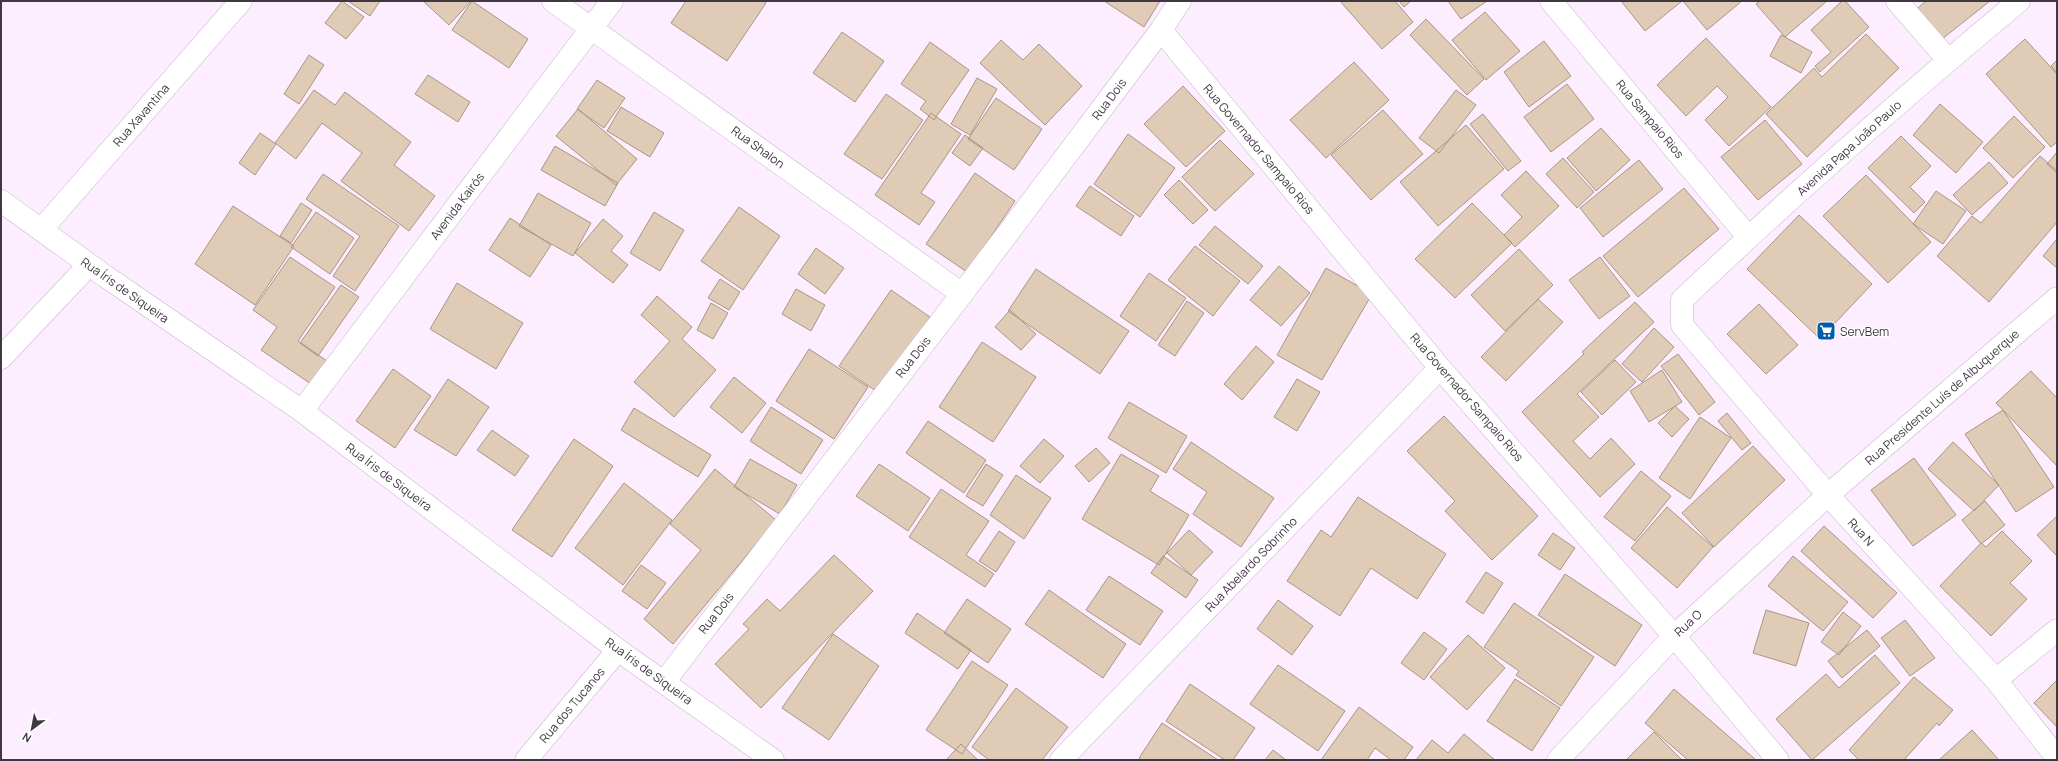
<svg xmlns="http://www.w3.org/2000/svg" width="2058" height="761" viewBox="0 0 2058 761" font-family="Manrope,sans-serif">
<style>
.building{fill:#e0cbb7;stroke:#aa9683}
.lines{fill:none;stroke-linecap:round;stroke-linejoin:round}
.minor-casing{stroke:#c9b6cc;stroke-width:23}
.tertiary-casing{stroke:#c9b6cc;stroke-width:23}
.minor{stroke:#fff;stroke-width:22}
.tertiary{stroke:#fff;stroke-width:22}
.labels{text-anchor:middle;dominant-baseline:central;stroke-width:3;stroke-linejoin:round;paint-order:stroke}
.street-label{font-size:12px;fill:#3f3841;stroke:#fff}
.poi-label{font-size:12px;fill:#3f3841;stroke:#fff;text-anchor:start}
</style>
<rect width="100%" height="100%" fill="#fcedff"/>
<!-- building -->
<path class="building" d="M342,1L364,17L346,39L325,23Z
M348,1H380L370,16Z
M423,1H471L449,25Z
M472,1L528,39L509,68L452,30Z
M686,1H763L766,3L727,61L671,23Z
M1104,1H1160L1144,27Z
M1340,1H1395L1413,22L1382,49Z
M1399,1H1411L1404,7Z
M1448,1H1487L1461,19Z
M1621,1H1682L1645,31Z
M1683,1H1742L1707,30Z
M1760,1H1827L1785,37L1756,4Z
M1842,1H1845L1869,27L1820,72L1815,66L1831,52L1811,30Z
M1926,1H1990L1942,39L1918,8Z
M1485,12L1520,51L1486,80L1452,40Z
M1426,19L1484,79L1467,95L1410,35Z
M842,32L884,61L855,102L813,73Z
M1866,34L1899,68L1807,157L1766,114L1814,68L1822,77Z
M1781,35L1812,52L1801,73L1770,56Z
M1706,38L1771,107L1729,146L1705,120L1728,97L1717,86L1686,116L1657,85Z
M2025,39L2057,74V142L2051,147L1986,74Z
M1001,40L1023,60L1039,44L1082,86L1045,125L980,63Z
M1544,41L1571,76L1529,107L1504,72Z
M930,42L969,70L934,120L920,109L926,101L901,84Z
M309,55L324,65L299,104L284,94Z
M2057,60V73L2051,66Z
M1354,62L1389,100L1326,158L1290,120Z
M428,75L470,102L458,122L415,94Z
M977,78L997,89L970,135L951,124Z
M597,80L625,98L604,128L577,109Z
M1567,84L1594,119L1551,152L1524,117Z
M1183,86L1225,131L1186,167L1144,124Z
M314,90L335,105L345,92L411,142L394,165L435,196L409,231L341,181L362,153L322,123L296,159L275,143Z
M1456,90L1476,105L1439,153L1419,138Z
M886,94L923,120L882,179L844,154Z
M996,98L1042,129L1014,170L968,139Z
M1940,104L1983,142L1956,173L1913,135Z
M621,107L664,133L650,157L607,131Z
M578,109L637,159L616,185L556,136Z
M1383,110L1423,154L1371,200L1331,155Z
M931,113L961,134L921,193L935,202L919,225L875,195Z
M1483,114L1521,161L1508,171L1470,124Z
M2014,116L2045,147L2013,178L1983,148Z
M1765,120L1802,164L1758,200L1721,157Z
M1466,125L1504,169L1438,226L1400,182Z
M1601,128L1630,160L1596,191L1567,158Z
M260,133L276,144L255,175L239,163Z
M1128,134L1175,168L1140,217L1094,184Z
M965,135L983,148L970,166L952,153Z
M1901,136L1931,166L1910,187L1925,202L1914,213L1868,168Z
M1220,140L1254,174L1215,211L1182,177Z
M555,146L618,183L605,206L541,170Z
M2057,152V173L2047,164Z
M2040,156L2057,171V222L1989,302L1937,256L1972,216L1981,223Z
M1563,158L1594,192L1577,208L1546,174Z
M1639,160L1663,189L1603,237L1580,208Z
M1989,162L2008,183L1972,215L1953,195Z
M1526,171L1559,206L1515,247L1504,235L1522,217L1501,195Z
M975,173L1015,201L967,272L926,244Z
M323,174L399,226L355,291L333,276L360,236L306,199Z
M1866,175L1931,242L1888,283L1823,216Z
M1179,180L1208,210L1193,224L1164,195Z
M1090,186L1134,216L1121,236L1076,206Z
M1684,188L1719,229L1638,297L1603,256Z
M1936,191L1966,211L1943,244L1913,224Z
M538,193L591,223L573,256L519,226Z
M301,203L312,210L291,243L280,236Z
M1472,203L1512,243L1455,298L1415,259Z
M233,206L294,246L255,305L195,264Z
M739,207L780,236L743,290L701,261Z
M316,212L354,238L330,274L291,247Z
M654,212L684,230L660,271L630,253Z
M1799,215L1872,284L1820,339L1747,269Z
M510,218L551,245L530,277L489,250Z
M603,219L623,236L611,251L628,265L613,283L575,253Z
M1215,226L1263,266L1248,284L1199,245Z
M2056,240L2057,241V268L2043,256Z
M1195,246L1240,281L1213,316L1168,280Z
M816,248L844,268L825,294L798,274Z
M1519,249L1553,285L1505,331L1471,295Z
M290,257L335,287L298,341L330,363L314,386L261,350L277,327L253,310Z
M1600,257L1630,296L1599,319L1569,280Z
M1279,266L1310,293L1281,326L1250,300Z
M1326,268L1372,294L1322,380L1277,355Z
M1036,269L1129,331L1100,374L1008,311Z
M1149,273L1186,298L1156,341L1120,316Z
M720,279L740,292L729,310L708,298Z
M457,283L523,323L496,369L430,329Z
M341,285L359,297L318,356L300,343Z
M796,289L825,305L811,331L782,314Z
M891,290L930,317L879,393L839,366Z
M657,296L692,327L682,339L716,370L674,417L634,382L670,341L641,315Z
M1538,299L1563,322L1506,381L1481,357Z
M1187,301L1204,313L1175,356L1158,345Z
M1635,302L1654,322L1577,394L1599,417L1573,441L1590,459L1611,438L1635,464L1600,497L1522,412L1584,354L1582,352Z
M711,303L728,313L713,339L697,330Z
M1759,304L1798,345L1766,374L1727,334Z
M1010,310L1036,334L1021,350L995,327Z
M1654,328L1674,347L1642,382L1622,364Z
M982,342L1036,377L993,442L939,407Z
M1256,346L1274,362L1242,400L1224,384Z
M809,349L868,387L834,439L776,401Z
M1678,354L1715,402L1699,415L1661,366Z
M1615,360L1636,382L1602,415L1581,392Z
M393,369L431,396L395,448L356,421Z
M1662,370L1682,402L1649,422L1630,391Z
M2031,371L2057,398V466L1996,403Z
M734,377L766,403L742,433L710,407Z
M448,379L489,407L456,456L414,430Z
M1297,379L1320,392L1297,431L1274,417Z
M1129,402L1187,436L1166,473L1108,438Z
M1675,406L1689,419L1672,437L1658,423Z
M771,407L823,440L801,474L750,441Z
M634,408L711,455L698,477L621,430Z
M2003,410L2054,487L2016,512L1965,434Z
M1727,413L1751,443L1742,450L1718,421Z
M1444,416L1538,516L1492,560L1445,511L1455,501L1407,451Z
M1700,417L1731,438L1690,499L1659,478Z
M928,421L986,460L964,493L906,453Z
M492,430L529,456L515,476L477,450Z
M574,439L613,466L552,557L512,530Z
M1044,439L1064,456L1040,483L1020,466Z
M1191,442L1274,498L1241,547L1193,514L1207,492L1173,469Z
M1953,442L1999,485L1974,511L1928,469Z
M1753,446L1785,480L1714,547L1682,513Z
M1096,448L1110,463L1089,482L1075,466Z
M1121,454L1159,476L1150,491L1189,515L1159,565L1082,519Z
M1914,458L1956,515L1913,546L1871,490Z
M750,459L797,485L780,514L734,487Z
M879,464L930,498L908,531L856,496Z
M986,464L1003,475L983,506L966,496Z
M715,469L776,520L673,644L644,619L701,550L670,524Z
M1641,471L1671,496L1635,541L1604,517Z
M1016,475L1051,498L1024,539L990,515Z
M624,483L672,520L623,585L575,548Z
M941,489L989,521L966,555L994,574L985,587L909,537Z
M1358,497L1446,554L1417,599L1371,568L1340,616L1287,581L1321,530L1331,537Z
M1985,501L2005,525L1981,544L1962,520Z
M1667,507L1713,547L1677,588L1631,548Z
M2057,516V556L2037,535Z
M1824,526L1897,593L1873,618L1801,551Z
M1189,530L1213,552L1191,575L1167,553Z
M999,531L1015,542L996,572L979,561Z
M2002,531L2032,561L2010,583L2027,599L1991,636L1940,586L1981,543L1986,547Z
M1553,533L1575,548L1560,570L1538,555Z
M834,555L873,591L761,708L715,664L749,629L743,624L767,599L780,611Z
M1163,556L1198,580L1186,598L1151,573Z
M1793,556L1848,602L1823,631L1768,586Z
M641,565L666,583L647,609L622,591Z
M1486,572L1503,583L1483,614L1466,602Z
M1565,574L1642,625L1615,666L1538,615Z
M1109,576L1163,611L1140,645L1086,610Z
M1049,590L1126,644L1103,678L1025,624Z
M967,599L1011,629L988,663L944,633Z
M1278,600L1313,626L1292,655L1257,629Z
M1514,603L1594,657L1561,706L1516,675L1519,671L1484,647Z
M1766,610L1809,623L1796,666L1753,653Z
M1843,612L1861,626L1839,655L1821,642Z
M917,613L971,650L958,669L905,633Z
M1905,620L1935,658L1910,676L1881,638Z
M1867,630L1880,646L1842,678L1828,661Z
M1424,632L1447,649L1424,680L1401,663Z
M833,634L879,666L829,740L782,708Z
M1468,635L1505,668L1467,710L1430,677Z
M1875,655L1900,683L1812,760L1776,719L1826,674L1839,688Z
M972,661L1008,685L962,754L926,730Z
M1278,665L1345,711L1318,751L1250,704Z
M1914,677L1953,710L1939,726L1937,723L1904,760H1859L1849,750Z
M1515,679L1560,708L1532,751L1487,721Z
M2056,681L2057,682V727L2034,703Z
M1190,684L1255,728L1233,760H1225L1166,721Z
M1016,688L1068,727L1042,760H989L972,747Z
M1674,689L1756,760H1688L1645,723Z
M1359,707L1413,747L1404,760H1391L1375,748L1367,760H1321Z
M1162,723L1218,760H1142L1139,758Z
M1972,730L1999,760H1939Z
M1654,732L1682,760H1626Z
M1464,734L1495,760H1416L1432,740L1448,753Z
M961,744L978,760H946Z
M1273,750L1286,760H1265Z"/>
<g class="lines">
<defs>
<path id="minor" d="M553,1L962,294
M1551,1L1748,237
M1897,1L1948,60
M2019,1C1904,97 1791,196 1682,300V325L1828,495L1996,680L2057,758
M1161,30L1440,368L1674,636L1778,760
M41,230L241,1
M1,358L89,265
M302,411L612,1
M1996,680L2057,630
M664,682L962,294L1161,30L1180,1
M526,760L618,650
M1061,760L1440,368"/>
<path id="tertiary" d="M1,201L105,276L302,411L618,650L773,760
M1558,760L1674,636L1828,495L2057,298"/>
</defs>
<!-- minor casing -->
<use href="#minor" class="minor-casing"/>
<!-- tertiary casing -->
<use href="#tertiary" class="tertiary-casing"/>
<!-- minor -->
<use href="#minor" class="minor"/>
<!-- tertiary -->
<use href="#tertiary" class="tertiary"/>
</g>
<!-- icons -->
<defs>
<symbol id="supermarket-square" viewBox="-11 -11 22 22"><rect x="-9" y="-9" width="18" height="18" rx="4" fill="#005eab" stroke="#fff"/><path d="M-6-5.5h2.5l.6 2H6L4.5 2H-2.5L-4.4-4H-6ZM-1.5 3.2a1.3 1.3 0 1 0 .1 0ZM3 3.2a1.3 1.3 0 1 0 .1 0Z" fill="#fff"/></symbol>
</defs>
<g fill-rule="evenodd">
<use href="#supermarket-square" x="1815" y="320" width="22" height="22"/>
</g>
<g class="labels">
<!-- street labels -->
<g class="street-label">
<text transform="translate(1109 99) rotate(-53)">Rua Dois</text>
<text transform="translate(141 115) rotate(-49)">Rua Xavantina</text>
<text transform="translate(1650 119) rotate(50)">Rua Sampaio Rios</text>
<text transform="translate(758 147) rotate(36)">Rua Shalon</text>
<text transform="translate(1849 148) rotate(-42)">Avenida Papa João Paulo</text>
<text transform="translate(1259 149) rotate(50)">Rua Governador Sampaio Rios</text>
<text transform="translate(457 206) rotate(-53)">Avenida Kairós</text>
<text transform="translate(125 290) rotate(35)">Rua Íris de Siqueira</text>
<text transform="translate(913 357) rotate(-52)">Rua Dois</text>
<text transform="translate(1467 397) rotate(49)">Rua Governador Sampaio Rios</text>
<text transform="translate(1942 397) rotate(-41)">Rua Presidente Luís de Albuquerque</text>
<text transform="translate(389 477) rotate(37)">Rua Íris de Siqueira</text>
<text transform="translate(1861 532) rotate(48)">Rua N</text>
<text transform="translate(1251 564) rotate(-46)">Rua Abelardo Sobrinho</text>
<text transform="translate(716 613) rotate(-52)">Rua Dois</text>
<text transform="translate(1688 623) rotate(-43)">Rua O</text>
<text transform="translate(649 671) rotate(36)">Rua Íris de Siqueira</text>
<text transform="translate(572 705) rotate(-50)">Rua dos Tucanos</text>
</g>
<!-- poi labels -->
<g class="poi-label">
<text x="1840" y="331">ServBem</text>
</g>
</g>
<!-- border -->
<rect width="2058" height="761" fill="none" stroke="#3f3841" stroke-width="4"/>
<!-- north arrow -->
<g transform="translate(32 729) rotate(212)" stroke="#ffffff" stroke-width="3" paint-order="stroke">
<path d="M0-3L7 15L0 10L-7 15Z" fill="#3f3841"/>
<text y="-6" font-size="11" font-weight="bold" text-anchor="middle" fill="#3f3841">N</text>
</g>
</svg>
